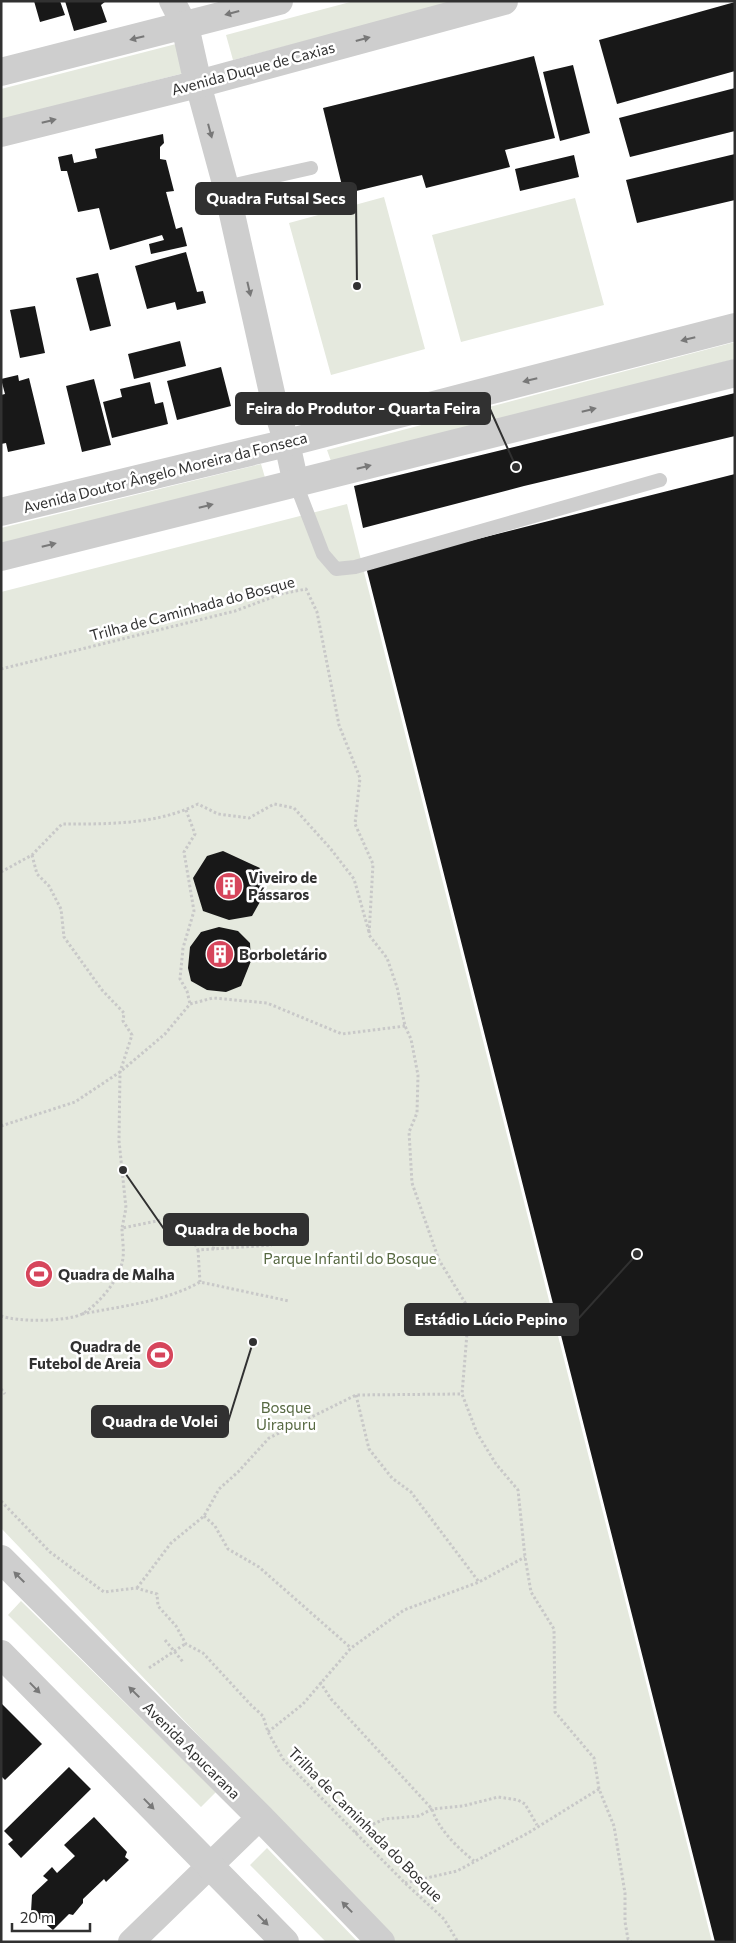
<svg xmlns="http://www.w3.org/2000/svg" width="736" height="1943" viewBox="0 0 736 1943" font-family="Commissioner,sans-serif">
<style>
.green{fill:#e5e9de}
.building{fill:#181818}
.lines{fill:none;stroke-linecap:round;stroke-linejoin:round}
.path{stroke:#c8c8c8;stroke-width:3;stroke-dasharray:2.5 2.5;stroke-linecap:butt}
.service{stroke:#cecece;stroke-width:14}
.minor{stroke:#cecece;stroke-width:26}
.tertiary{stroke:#cecece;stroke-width:28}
.oneway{fill:#787878}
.labels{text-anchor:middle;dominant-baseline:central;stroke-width:5;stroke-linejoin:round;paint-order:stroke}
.street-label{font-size:15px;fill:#313131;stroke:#fff}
.poi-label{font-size:15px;font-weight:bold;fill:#313131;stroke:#fff;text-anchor:start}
.park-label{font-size:15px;fill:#576942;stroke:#fff}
.leader{fill:none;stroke:#313131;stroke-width:2}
.callout-dot{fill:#313131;stroke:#fff;stroke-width:2}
.callout{fill:#313131;stroke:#313131;stroke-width:2}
.callout-label{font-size:16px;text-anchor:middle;font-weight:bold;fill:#fff}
</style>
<rect width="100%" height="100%" fill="#fff"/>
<!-- green -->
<path class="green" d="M354,1H459L233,60L226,35Z
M176,44L184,73L1,120V89Z
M384,197L425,349L331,375L289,223Z
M575,198L604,305L461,342L432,235Z
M735,342V359L332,464L327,450Z
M261,464L266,481L1,546V528Z
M347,504L363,568L712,1942H395L1,1528V592Z
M21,1601L216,1792L201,1807L8,1615Z
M267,1848L358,1942H326L250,1865Z"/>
<!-- building -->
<path class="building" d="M34,1H60L65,15L40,22Z
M65,1H106L101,5L107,22L74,31Z
M735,2V71L617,104L599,40Z
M534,56L555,138L505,150L510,167L426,188L422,175L344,194L323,108Z
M573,65L590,133L560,141L543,72Z
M735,88V131L630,157L619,118Z
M163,134L164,143L160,147V159L166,160L174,191L166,192L176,229L182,227L187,246L151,254L149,244L164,240L162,235L110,250L99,208L78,212L67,171H61L58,157L72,154L74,163L97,158L95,149Z
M735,154V200L637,223L626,180Z
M574,155L579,177L520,191L515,169Z
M186,252L197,292L203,291L206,303L177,310L175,302L147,309L135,266Z
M98,273L111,326L90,331L76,278Z
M35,306L45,353L20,358L10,310Z
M180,341L186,366L134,379L128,354Z
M221,367L231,406L177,420L167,381Z
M18,375L19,381L29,378L45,444L8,452L6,443L1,444V395L5,394L1,379Z
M94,379L111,445L82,452L66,386Z
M150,382L155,404L163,402L168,424L112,438L103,402L122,397L120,389Z
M735,393V436L524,486L363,528L354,486Z
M735,474V1942H715L366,567Z
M223,851L260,868L265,893L252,916L229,920L203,911L193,878L207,856Z
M219,927L238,931L250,943L251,961L241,986L226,992L207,990L191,981L188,968L190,947L201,932Z
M1,1703L42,1744L5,1780L1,1776Z
M69,1767L91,1789L21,1858L8,1844L13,1840L4,1831Z
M94,1817L127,1852L125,1857L129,1860L106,1882L104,1879L83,1899V1903L73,1915L69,1914L53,1930L31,1912L32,1895L48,1880L43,1876L52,1867L57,1873L75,1856L64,1845Z"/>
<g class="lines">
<!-- path -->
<path class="path" d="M1,669L235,611L281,594L306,589L317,612L339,725L360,778L355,824L373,864L369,935L387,958L397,987L405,1026L411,1039L418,1075L417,1113L409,1132L412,1183L439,1260L469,1309L462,1394L477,1433L496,1464L518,1490L525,1557L531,1592L554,1629L555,1712L594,1758L599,1789L614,1826L625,1893V1922L628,1939L631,1942
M186,810L195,834L184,852L194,911L183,948L180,979L187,991L190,1004
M32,855L37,874L49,886L61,909L64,937L102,990L124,1013L123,1021L132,1035L120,1072L119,1141L126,1208L122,1228
M1,872L32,855L62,824C107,824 156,825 198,804L218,814L249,818L274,804L294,808L330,848L354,879L369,932
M1,1126L75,1102L120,1072L165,1034L190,1004L213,998L267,1003L342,1034L405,1026
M213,1249L215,1243
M198,1250L200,1282
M82,1314C122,1306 164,1302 200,1282L289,1301
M1,1316C18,1322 65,1322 82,1314C98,1305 118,1281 122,1263C125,1252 122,1239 122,1228L181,1216L198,1250L272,1245
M1,1389L5,1394
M356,1395L369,1449L392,1478L411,1492L479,1582
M1,1501L50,1552L104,1592L136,1588L157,1594L158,1606L176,1626L186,1644L203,1653L251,1705L263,1716L268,1732L283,1759L405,1883L444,1919L458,1942
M204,1516L215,1526L228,1549L259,1567L351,1648
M137,1588L171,1543L204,1516L219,1489L238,1472L269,1438L356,1395L462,1394
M165,1640L183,1662
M149,1668L185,1644
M320,1682L331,1699L432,1809C438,1829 458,1848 474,1861
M268,1732L303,1704L351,1648L404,1610L479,1582L525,1557
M355,1833L384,1819L419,1816L432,1809L463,1806L498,1797L518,1800L525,1804L537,1825
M405,1883L457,1871L528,1833L599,1789"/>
<!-- service -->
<path class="service" d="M226,187L311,168
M296,484L323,554L336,569L355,567L660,480"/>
<!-- minor -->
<path class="minor" d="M172,1L185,26
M198,84L226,187L274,402L287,443L296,484
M131,1942L260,1817"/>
<!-- tertiary -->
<path class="tertiary" d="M185,26L198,84
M1,72L279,1
M1,133L198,84L504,1
M1,512L287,443L735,327
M1,557L735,373
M1,1559L260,1817L381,1942
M1,1654L285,1942"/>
</g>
<!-- one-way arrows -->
<defs><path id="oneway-solid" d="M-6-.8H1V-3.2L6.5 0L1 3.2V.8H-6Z" transform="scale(1.25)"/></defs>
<g class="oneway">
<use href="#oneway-solid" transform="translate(232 13) rotate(165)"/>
<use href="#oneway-solid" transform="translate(137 38) rotate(166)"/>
<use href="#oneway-solid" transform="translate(363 39) rotate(-15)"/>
<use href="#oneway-solid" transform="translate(49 121) rotate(-14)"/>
<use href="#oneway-solid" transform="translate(210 131) rotate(75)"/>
<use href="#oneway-solid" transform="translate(249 289) rotate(77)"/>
<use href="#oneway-solid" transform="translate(688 339) rotate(166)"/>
<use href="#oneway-solid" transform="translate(530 380) rotate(166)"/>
<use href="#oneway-solid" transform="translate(589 410) rotate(-14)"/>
<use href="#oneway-solid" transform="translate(364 467) rotate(-14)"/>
<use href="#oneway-solid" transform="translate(206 506) rotate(-14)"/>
<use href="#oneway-solid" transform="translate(49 545) rotate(-14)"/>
<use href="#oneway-solid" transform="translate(19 1577) rotate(-135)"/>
<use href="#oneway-solid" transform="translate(35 1688) rotate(46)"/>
<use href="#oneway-solid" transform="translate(134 1692) rotate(-135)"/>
<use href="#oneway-solid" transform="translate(149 1804) rotate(46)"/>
<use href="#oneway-solid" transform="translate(347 1907) rotate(-134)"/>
<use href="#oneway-solid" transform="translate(263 1920) rotate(45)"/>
</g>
<!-- icons -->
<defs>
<symbol id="building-disc" viewBox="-11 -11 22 22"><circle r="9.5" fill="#d6455b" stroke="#fff"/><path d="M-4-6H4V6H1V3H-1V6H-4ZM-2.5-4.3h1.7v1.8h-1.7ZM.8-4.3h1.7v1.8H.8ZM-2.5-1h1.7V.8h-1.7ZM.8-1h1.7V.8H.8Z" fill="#fff"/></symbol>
<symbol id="stadium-disc" viewBox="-11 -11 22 22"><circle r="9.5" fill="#d6455b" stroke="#fff"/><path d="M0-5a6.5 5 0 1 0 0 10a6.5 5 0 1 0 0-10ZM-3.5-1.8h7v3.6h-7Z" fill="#fff"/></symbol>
</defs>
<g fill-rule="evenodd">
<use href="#building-disc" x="213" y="870" width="32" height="32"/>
<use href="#building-disc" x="204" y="938" width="32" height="32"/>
<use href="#stadium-disc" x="23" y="1258" width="32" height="32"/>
<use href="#stadium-disc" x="144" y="1339" width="32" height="32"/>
</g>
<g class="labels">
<!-- street labels -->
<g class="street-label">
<text transform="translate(253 68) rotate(-15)">Avenida Duque de Caxias</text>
<text transform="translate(165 472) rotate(-14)">Avenida Doutor Ângelo Moreira da Fonseca</text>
<text transform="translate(192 608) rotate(-15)">Trilha de Caminhada do Bosque</text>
<text transform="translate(192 1750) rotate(45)">Avenida Apucarana</text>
<text transform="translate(366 1824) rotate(45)">Trilha de Caminhada do Bosque</text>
</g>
<!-- poi labels -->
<g class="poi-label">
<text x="248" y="877">Viveiro de<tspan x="248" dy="17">Pássaros</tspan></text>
<text x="239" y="954">Borboletário</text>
<text x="58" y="1274">Quadra de Malha</text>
<text x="141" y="1346" text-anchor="end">Quadra de<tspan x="141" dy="17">Futebol de Areia</tspan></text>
</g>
<!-- park labels -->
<g class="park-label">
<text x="350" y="1258">Parque Infantil do Bosque</text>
<text x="286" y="1407">Bosque<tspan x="286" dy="17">Uirapuru</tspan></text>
</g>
</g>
<!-- callouts -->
<path class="leader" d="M357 286L356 199M516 467L490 409M123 1170L164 1229M637 1254L578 1319M253 1342L228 1422"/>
<g class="callout-dot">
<circle cx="357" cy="286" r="5"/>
<circle cx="516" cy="467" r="5"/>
<circle cx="123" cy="1170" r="5"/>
<circle cx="637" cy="1254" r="5"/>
<circle cx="253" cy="1342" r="5"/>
</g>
<g class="callout">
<rect x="196" y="183" width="160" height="31" rx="5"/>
<rect x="236" y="393" width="254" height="31" rx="5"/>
<rect x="164" y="1214" width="144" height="31" rx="5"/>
<rect x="405" y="1304" width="173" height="31" rx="5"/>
<rect x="92" y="1406" width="136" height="31" rx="5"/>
</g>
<g class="callout-label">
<text x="276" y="204">Quadra Futsal Secs</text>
<text x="363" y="414">Feira do Produtor - Quarta Feira</text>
<text x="236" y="1235">Quadra de bocha</text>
<text x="491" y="1325">Estádio Lúcio Pepino</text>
<text x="160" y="1427">Quadra de Volei</text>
</g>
<!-- border -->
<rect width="736" height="1943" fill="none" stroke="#313131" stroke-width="5"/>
<!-- scale -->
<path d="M12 1923v8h78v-8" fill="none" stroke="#313131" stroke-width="2.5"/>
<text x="20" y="1923" font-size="15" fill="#313131" stroke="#ffffff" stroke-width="4" paint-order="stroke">20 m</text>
</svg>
